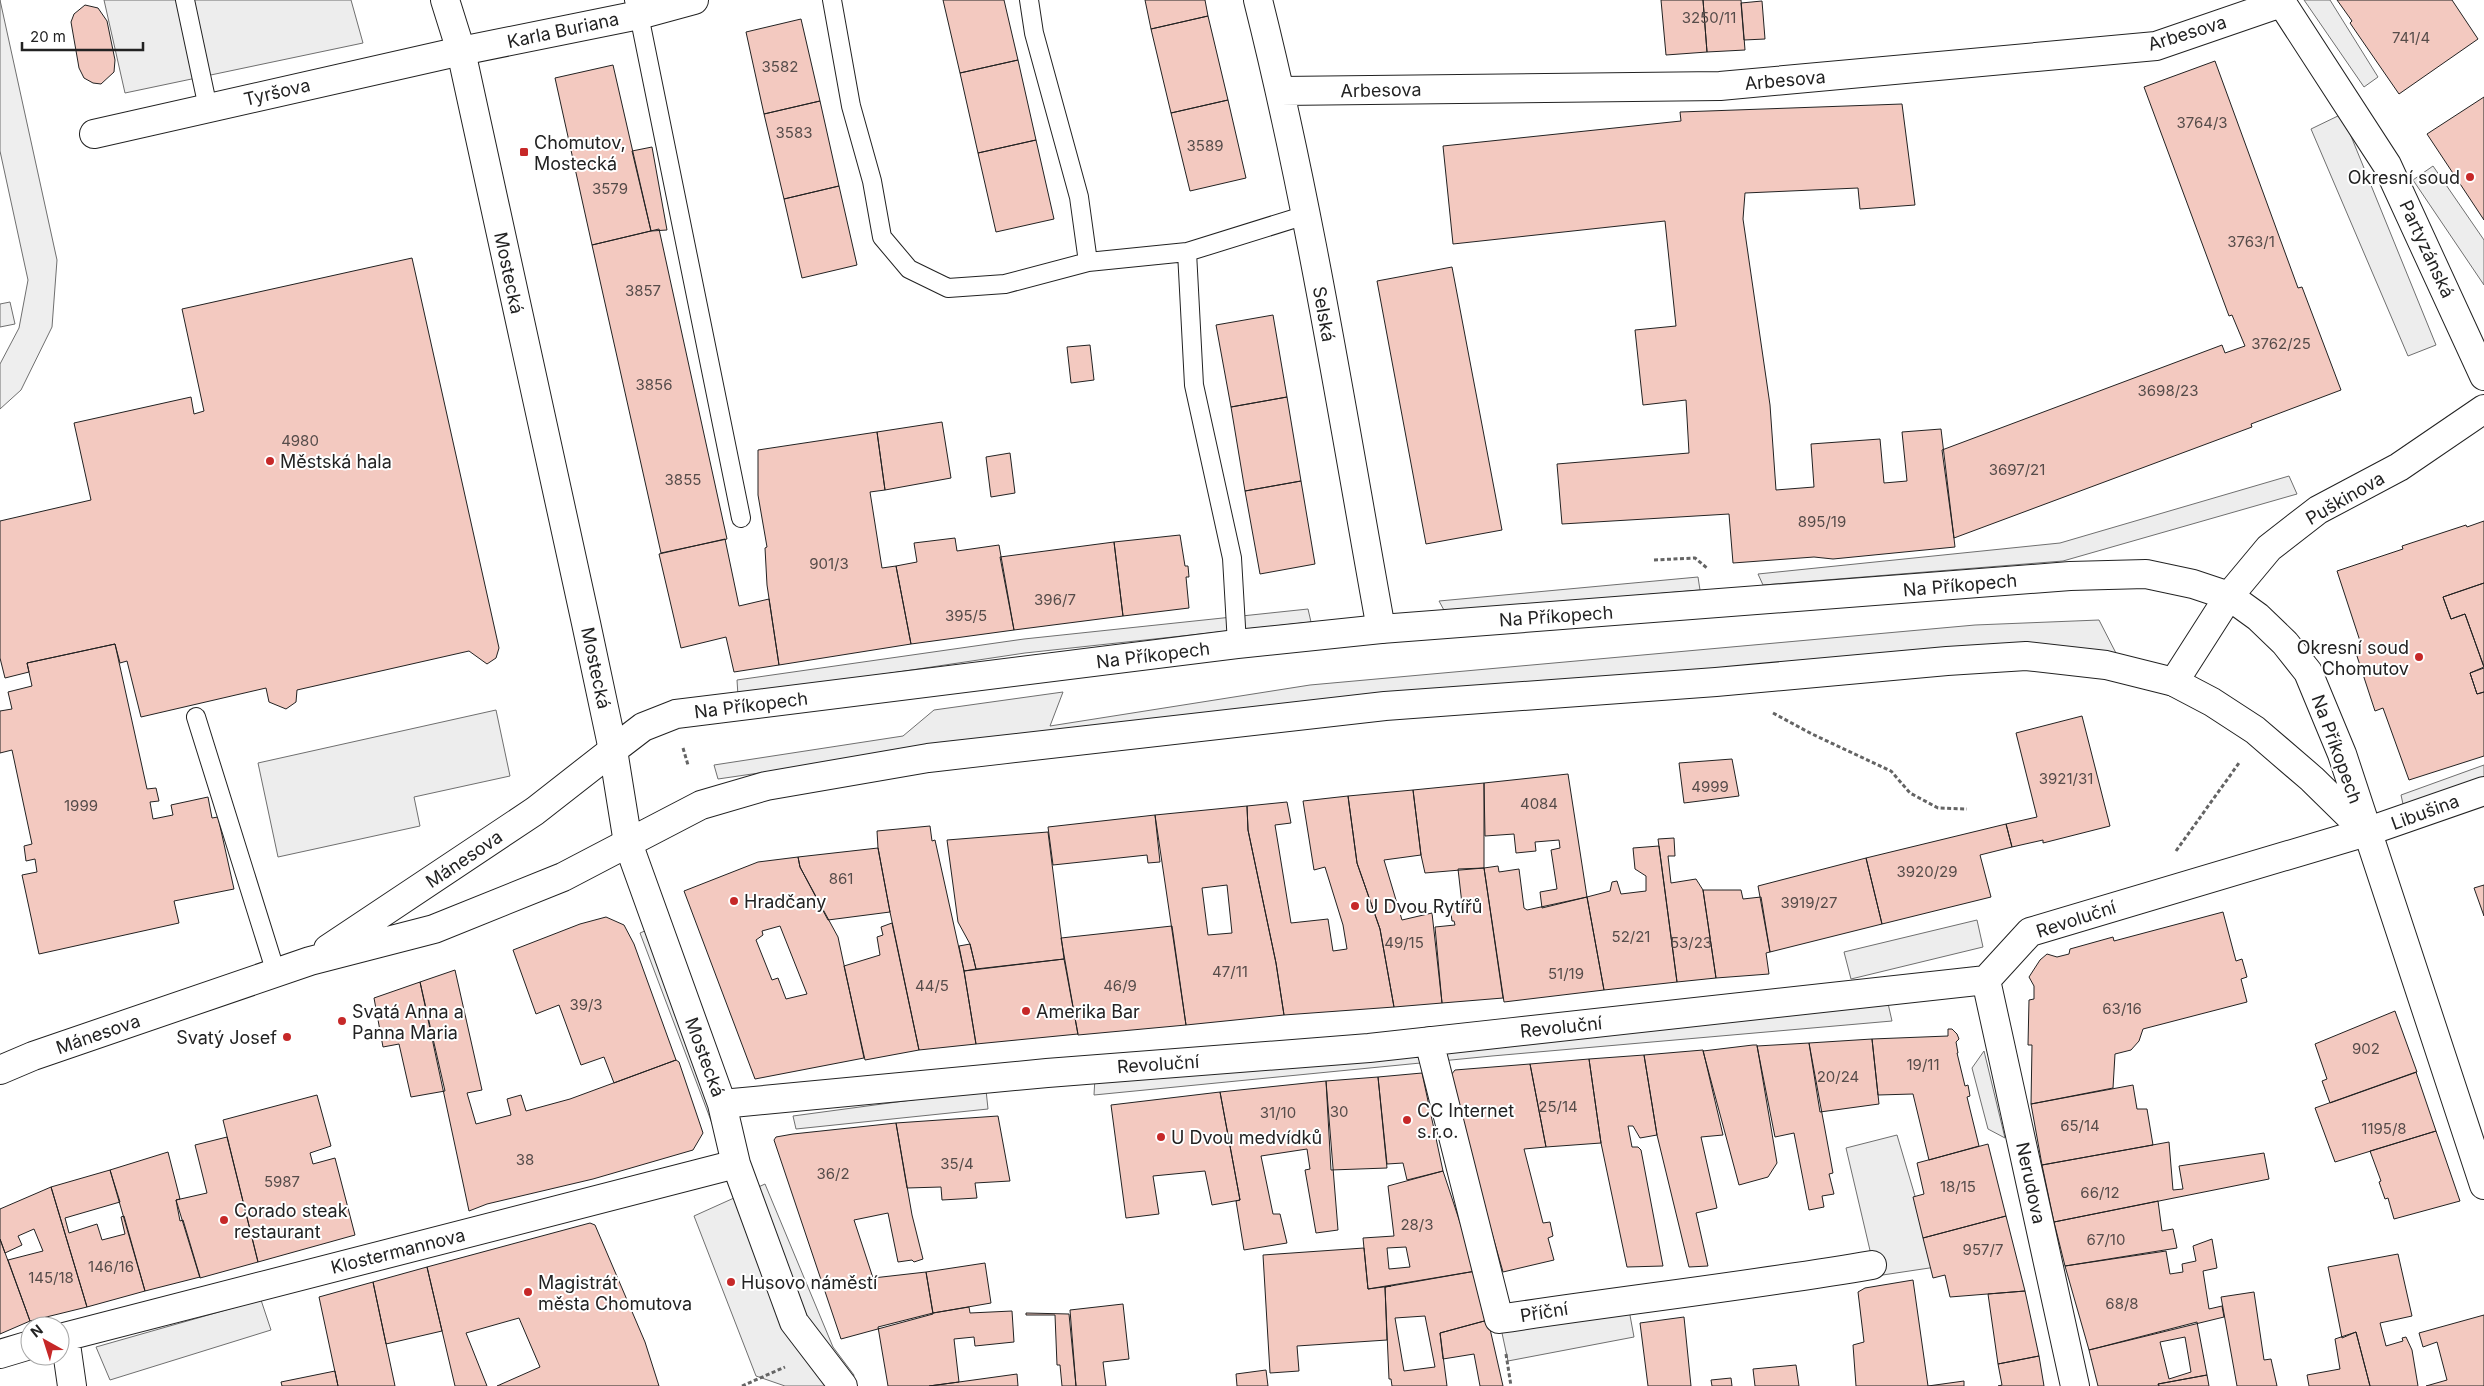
<svg xmlns="http://www.w3.org/2000/svg" width="2484" height="1386" viewBox="0 0 2484 1386" font-family="Inter,sans-serif">
<style>
.green{fill:#eee;stroke:#6f6f6f}
.parking{fill:#ededed;stroke:#6f6f6f}
.building{fill:#f3c9c0;stroke:#222;fill-rule:evenodd}
.lines{fill:none;stroke-linecap:round;stroke-linejoin:round}
.lane-casing{stroke:#222;stroke-width:20}
.street-casing{stroke:#222;stroke-width:30}
.secondary-casing{stroke:#222;stroke-width:30}
.path{stroke:#646464;stroke-width:3;stroke-dasharray:4 2.5;stroke-linecap:butt}
.lane{stroke:#fff;stroke-width:18}
.street{stroke:#fff;stroke-width:28}
.secondary{stroke:#fff;stroke-width:28}
.poi-dot{fill:#c62828;stroke:#fff;stroke-width:2}
.labels{text-anchor:middle;dominant-baseline:central;stroke-width:4;stroke-linejoin:round;paint-order:stroke}
.number-label{font-size:15px;fill:#564c4a}
.street-label{font-size:18px;fill:#222;stroke:#fff}
.poi-label{font-size:18px;fill:#222;stroke:#fff;text-anchor:start}
</style>
<rect width="100%" height="100%" fill="#fff"/>
<!-- green -->
<path class="green" d="M0,0L57,260L52,327L21,390L0,409V364L19,328L28,280L0,151Z
M10,302L15,324L0,327V304Z"/>
<!-- parking -->
<path class="parking" d="M104,0H351L363,43L125,93Z
M2304,0H2330L2378,77L2364,87Z
M2342,114L2436,345L2408,356L2311,129Z
M2433,166L2484,240V285L2413,180Z
M2289,476L2297,494L2063,561L1763,585L1758,574L2060,543Z
M1698,577L1700,590L1445,612L1439,601Z
M1308,609L1311,622L1025,653L738,696L737,680L1024,639Z
M2099,620L2119,659L916,750L718,779L714,765L903,736L934,710L1063,692L1050,726L1310,685L1975,625Z
M496,710L510,776L414,797L420,826L278,857L258,763Z
M2484,765V784L2405,813L2401,795Z
M1977,920L1983,947L1851,979L1844,952Z
M654,927L721,1122L713,1126L640,933Z
M1887,999L1892,1021L1492,1056L1094,1095L1095,1077Z
M1984,1051L2005,1138L1988,1129L1972,1068Z
M986,1090L988,1109L796,1129L793,1116Z
M1897,1135L1936,1267L1876,1276L1846,1148Z
M765,1184L833,1347L854,1375L851,1386H785L756,1376L694,1216Z
M1627,1299L1634,1337L1508,1361L1499,1319Z
M261,1300L271,1330L110,1380L96,1347Z"/>
<!-- building -->
<path class="building" d="M943,0H1004L1018,60L960,73Z
M1145,0H1205L1208,16L1151,29Z
M1661,0H1703L1707,52L1666,55Z
M1703,0H1741L1745,50L1707,52Z
M2337,0H2452L2478,39L2399,94L2350,23L2352,21Z
M1762,1L1765,39L1744,40L1741,3Z
M85,5L98,8L107,21L115,60L114,72L101,84L93,83L84,78L79,68L71,22L74,14Z
M1208,16L1228,100L1171,113L1151,29Z
M801,19L820,101L764,114L746,32Z
M1018,60L1036,140L978,153L960,73Z
M2215,61L2298,288L2302,287L2341,390L2251,424L2252,427L1954,538L1942,450L2222,345L2225,353L2245,346L2232,315L2229,316L2144,87Z
M613,65L651,231L592,245L555,78Z
M2484,97V220L2427,134Z
M1228,100L1246,178L1190,191L1171,113Z
M820,101L839,186L784,199L764,114Z
M1902,104L1915,205L1860,209L1858,188L1745,193L1743,219L1770,405L1776,490L1814,487L1811,444L1880,439L1884,483L1907,481L1902,432L1941,429L1955,547L1833,559L1814,557L1733,563L1729,514L1562,524L1557,464L1689,453L1686,400L1643,405L1635,330L1676,326L1665,221L1453,244L1443,146L1681,121L1680,112Z
M1036,140L1054,219L996,232L978,153Z
M652,147L667,230L651,231L632,151Z
M839,186L857,265L802,278L784,199Z
M659,229L727,539L661,553L592,245Z
M412,258L499,648L496,658L487,664L469,651L297,690L296,702L286,709L269,702L266,688L141,717L127,661L120,663L115,644L27,663L29,672L5,678L0,658V521L91,500L74,423L191,397L194,414L204,411L182,309Z
M1452,267L1502,530L1426,544L1377,281Z
M1273,315L1287,397L1231,407L1216,325Z
M1090,345L1094,380L1071,383L1067,347Z
M1287,397L1301,481L1245,491L1231,407Z
M942,422L951,478L885,490L877,432Z
M877,432L885,490L870,492L882,568L896,566L911,644L779,665L767,585L765,548L767,547L758,495V450Z
M1010,453L1015,493L991,497L986,457Z
M1301,481L1315,564L1260,574L1245,491Z
M2484,521V583L2443,597L2451,619L2465,614L2484,667L2470,673L2477,694L2484,692V756L2409,780L2383,708L2375,711L2354,647L2361,644L2337,571L2403,549L2402,546L2466,525L2467,527Z
M1180,535L1185,566H1188L1189,577H1186L1189,608L1123,616L1114,542Z
M955,538L957,551L999,545L1014,630L911,644L896,566L917,562L914,543Z
M725,539L739,606L769,599L779,665L734,672L726,637L681,648L659,554Z
M1114,542L1123,616L1014,630L1000,557Z
M2484,583V667L2465,614L2451,619L2443,597Z
M115,644L147,789L156,788L159,801L150,802L153,819L173,815L171,805L208,797L212,818L218,817L234,889L174,901L179,923L39,954L22,875L37,872L35,859L26,861L24,846L32,844L12,750L0,753V711L12,709L8,692L32,686L27,663Z
M2484,668V692L2477,694L2470,673Z
M2082,716L2110,826L2043,843V840L2012,847L2006,824L2037,817L2016,733Z
M1732,759L1739,796L1684,803L1679,763Z
M1568,774L1587,897L1542,908L1540,892L1557,889L1551,850L1560,848L1559,840L1535,842L1536,851L1516,853L1514,834L1485,836L1484,783Z
M1484,783V868L1425,873L1421,855L1413,790Z
M1413,790L1421,855L1384,860L1402,920L1432,913L1442,1003L1394,1007L1380,929L1357,863L1348,796Z
M1348,796L1357,863L1380,929L1394,1007L1284,1015L1276,963L1248,830L1247,806L1287,802L1291,823L1275,825L1291,923L1328,919L1333,951L1347,949L1343,925L1325,867L1314,870L1303,801Z
M1247,806L1248,830L1276,963L1284,1015L1186,1025L1155,815ZM1227,885L1232,933L1208,935L1202,888Z
M1155,815L1160,862L1148,863L1147,855L1053,865L1048,827Z
M2006,824L2012,847L1980,855L1991,897L1882,924L1866,858Z
M930,826L932,841L935,840L964,971L976,1044L919,1050L890,912L878,848L877,831Z
M1048,832L1064,959L976,969L970,944L958,922L947,840Z
M1674,838L1675,856H1668L1671,883L1696,879L1703,890L1716,978L1677,982L1658,839Z
M1659,846L1677,982L1604,990L1587,897L1610,891L1612,882L1617,881L1621,894L1646,891V876L1635,869L1633,848Z
M878,848L890,912L828,920L800,867L798,857Z
M798,857L800,867L838,937L864,1058L755,1079L684,891L758,862ZM780,926L807,994L786,999L778,978L772,980L756,940L763,935L762,931Z
M1866,858L1882,924L1770,952L1758,886Z
M1498,866L1499,872L1519,869L1524,908L1527,910L1587,897L1604,990L1504,1002L1484,868Z
M1484,868L1503,998L1442,1003L1435,927L1455,925L1454,921H1452L1450,906L1462,904L1458,869Z
M2484,885V916L2474,888Z
M1703,890H1741L1743,899L1761,897L1770,952L1766,953L1769,974L1716,978Z
M2223,912L2236,961L2242,959L2247,977L2241,979L2247,1002L2143,1029L2139,1041L2131,1050L2115,1054L2113,1088L2031,1104L2032,1045H2028L2029,1000L2034,999V986L2029,977L2040,960L2047,954L2057,957L2069,954L2070,949L2113,937L2114,941Z
M606,917L624,925L634,944L676,1060L614,1083L604,1057L581,1065L559,1005L536,1014L513,950L580,924Z
M892,923L919,1050L865,1060L844,966L880,955L877,937L883,935L881,927Z
M1172,926L1186,1025L1078,1035L1061,938Z
M970,944L976,969L964,971L959,946Z
M1064,959L1078,1034L976,1044L964,971Z
M455,970L482,1090L467,1093L476,1124L511,1115L507,1099L521,1095L526,1111L570,1099L676,1060L679,1062L703,1133L693,1150L593,1179L487,1204L469,1211L420,982Z
M420,982L445,1091L411,1097L399,1044L383,1047L374,998Z
M2395,1011L2417,1072L2330,1103L2322,1081L2327,1079L2315,1044Z
M1948,1029H1952L1957,1034L1959,1039L1956,1042L1958,1053H1957L1965,1086L1968,1085L1970,1096L1967,1097L1979,1146L1929,1160L1913,1094L1878,1095L1872,1039L1948,1036Z
M1872,1039L1879,1104L1820,1112L1809,1043Z
M1809,1043L1833,1173L1829,1174L1834,1194L1822,1196L1824,1207L1809,1210L1794,1133L1775,1137L1757,1046Z
M1753,1045H1757L1777,1163L1768,1177L1739,1185L1703,1051Z
M1703,1050L1723,1135L1701,1137L1717,1208L1696,1213L1708,1266L1689,1267L1657,1135L1644,1055Z
M1644,1055L1657,1135L1640,1138L1633,1126H1628L1632,1147H1638L1641,1150L1663,1266L1627,1267L1601,1143L1589,1059Z
M1589,1059L1601,1143L1546,1147L1530,1064Z
M1530,1064L1546,1147L1524,1149L1543,1223L1550,1222L1553,1236L1548,1238L1554,1260L1503,1272L1471,1160L1473,1159L1451,1075L1455,1070Z
M2416,1072L2436,1131L2335,1162L2315,1108Z
M1422,1073L1443,1171L1407,1180L1403,1163L1387,1164L1378,1077Z
M1378,1077L1387,1168L1331,1170L1326,1081Z
M1326,1081L1338,1230L1316,1233L1305,1170L1310,1169L1307,1149L1261,1156L1273,1214H1280L1287,1243L1244,1250L1236,1201L1240,1200L1220,1092Z
M2133,1085L2137,1109H2147L2153,1145L2042,1165L2031,1104Z
M1220,1092L1240,1200L1212,1205L1205,1171L1153,1176L1159,1214L1126,1218L1111,1105Z
M317,1095L331,1146L310,1153L313,1164L335,1158L355,1235L258,1262L223,1120Z
M998,1116L1010,1181L975,1183L977,1198L942,1200L941,1187L907,1188L896,1123Z
M896,1123L912,1215L923,1259L914,1262L912,1260L898,1262L888,1213L854,1220L873,1278L926,1272L933,1314L841,1339L774,1140L776,1137L793,1134Z
M2436,1131L2460,1201L2394,1219L2388,1198L2385,1199L2379,1182L2381,1181L2370,1151Z
M227,1137L258,1262L200,1278L176,1200L207,1193L195,1145Z
M2169,1142L2173,1190L2183,1189L2179,1166L2264,1153L2269,1179L2054,1222L2042,1165Z
M1988,1144L2006,1216L1923,1238L1913,1197L1924,1194L1917,1163Z
M168,1152L180,1199L176,1200L180,1221L183,1220L200,1277L145,1291L110,1170Z
M110,1170L120,1202L65,1218L69,1233L97,1224L102,1240L125,1234L121,1217L124,1216L145,1291L87,1307L51,1187Z
M1443,1171L1476,1271L1368,1289L1363,1238L1394,1236L1388,1186ZM1406,1247L1410,1267L1389,1269L1387,1248Z
M51,1187L87,1307L30,1321L8,1260L43,1251L34,1229L18,1236L22,1245L5,1253L0,1239V1209Z
M2158,1201L2162,1231L2173,1229L2177,1248L2065,1266L2054,1222Z
M2006,1216L2025,1291L1950,1297L1945,1275L1933,1278L1923,1238Z
M590,1223L595,1225L645,1342L659,1386H497L540,1367L519,1318L466,1333L487,1386H455L427,1267Z
M0,1239L30,1321L0,1334Z
M2212,1239L2217,1268L2203,1271L2209,1309L2222,1306L2224,1317L2089,1350L2065,1266L2166,1251L2170,1274L2183,1272L2182,1264L2196,1261L2193,1246Z
M1364,1248L1368,1289L1391,1286L1385,1287L1387,1340L1297,1346L1299,1371L1270,1373L1263,1255Z
M2398,1254L2412,1316L2380,1323L2386,1346L2403,1341L2402,1338L2406,1337L2412,1350L2418,1386H2370L2356,1332L2342,1338L2328,1267Z
M985,1263L991,1303L933,1313L926,1272Z
M427,1267L442,1331L386,1344L373,1282Z
M1476,1271L1488,1320L1440,1333L1447,1386H1392L1391,1379H1389L1385,1287ZM1425,1316L1435,1367L1404,1371L1395,1318Z
M1913,1280L1928,1386H1856L1853,1345L1864,1342L1858,1292L1865,1288Z
M373,1282L395,1386H338L319,1297Z
M2025,1291L2039,1356L1998,1364L1988,1294Z
M2254,1292L2264,1360L2271,1359L2277,1386H2237L2221,1297Z
M1123,1304L1129,1359L1103,1362L1106,1386H1076L1070,1310Z
M969,1307L970,1313L1012,1311L1014,1342L975,1346L974,1337L954,1339L959,1382L929,1386H888L878,1327L933,1313Z
M1026,1313L1069,1314L1076,1386H1062L1060,1365H1057L1055,1315H1026Z
M2484,1315V1386H2426L2447,1380L2437,1342L2423,1347L2419,1333Z
M1684,1317L1691,1386H1648L1640,1323Z
M1488,1320L1503,1386H1480L1474,1354L1443,1359L1440,1333Z
M2197,1322L2207,1375L2158,1384L2159,1386H2098L2089,1350ZM2185,1337L2191,1372L2169,1379L2160,1342Z
M2356,1332L2370,1386H2309L2307,1375L2340,1369L2335,1339Z
M2039,1356L2044,1386H1998L2002,1385L1998,1364Z
M1796,1365L1799,1386H1755L1753,1369Z
M1266,1370L1268,1386H1237L1236,1374Z
M335,1371L338,1386H282L281,1382Z
M1017,1374L1018,1386H929L959,1382Z
M2207,1375L2209,1386H2159L2158,1384Z
M1731,1378L1732,1386H1712L1711,1380Z
M1964,1381V1386H1928Z"/>
<g class="lines">
<defs>
<path id="lane" d="M185,0L208,108
M634,0L639,15L741,518
M832,0L851,106L872,181L882,237L909,269L948,288L1005,284L1088,262L1079,197L1034,33L1029,0
M1187,252L1194,385L1232,558L1237,644
M1088,262L1187,252L1306,215
M196,717L276,973"/>
<path id="street" d="M1258,0C1310,207 1343,419 1381,629
M2280,0L2387,165L2484,376
M1281,91L1720,86L2156,46L2281,3
M94,134L461,51L639,15L694,0
M2174,682L2229,596L2269,548L2318,510L2399,467L2484,409
M328,949L535,811L613,750
M1986,980L2075,1386
M1429,1041L1499,1319C1624,1300 1749,1286 1872,1265
M0,1070L33,1056L310,961L434,929L563,877L628,843L722,1104L736,1164L794,1322L843,1386
M722,1104L1047,1073L1369,1048L1986,980L2030,932L2366,832L2484,791
M65,1337L72,1386
M60,1338L736,1164
M0,1354L30,1345"/>
<path id="secondary" d="M445,0L461,51L586,623L613,750L628,843L701,805L766,786L928,758L1385,706L1716,682L1947,661L2026,656L2106,665L2174,682L2212,702L2255,730L2312,779L2366,832
M613,750L643,727L676,714L1237,644L1381,629L2070,576L2146,574L2193,584L2229,596L2258,617L2285,643L2308,672L2342,754L2484,1185"/>
</defs>
<!-- lane casing -->
<use href="#lane" class="lane-casing"/>
<!-- street casing -->
<use href="#street" class="street-casing"/>
<!-- secondary casing -->
<use href="#secondary" class="secondary-casing"/>
<!-- path -->
<path class="path" d="M1654,560L1695,558L1707,568
M1773,713L1812,734L1891,771L1910,793L1938,808L1967,809
M683,748L688,765
M2176,851L2239,763
M1506,1354L1511,1386
M742,1386L785,1367"/>
<!-- lane -->
<use href="#lane" class="lane"/>
<!-- street -->
<use href="#street" class="street"/>
<!-- secondary -->
<use href="#secondary" class="secondary"/>
</g>
<!-- markers -->
<g class="poi-dot">
<rect x="519" y="147" width="10" height="10" rx="2.5"/>
<circle cx="2470" cy="177" r="5"/>
<circle cx="270" cy="461" r="5"/>
<circle cx="2419" cy="657" r="5"/>
<circle cx="734" cy="901" r="5"/>
<circle cx="1355" cy="906" r="5"/>
<circle cx="1026" cy="1011" r="5"/>
<circle cx="342" cy="1021" r="5"/>
<circle cx="287" cy="1037" r="5"/>
<circle cx="1407" cy="1120" r="5"/>
<circle cx="1161" cy="1137" r="5"/>
<circle cx="224" cy="1220" r="5"/>
<circle cx="731" cy="1282" r="5"/>
<circle cx="528" cy="1292" r="5"/>
</g>
<g class="labels">
<!-- number labels -->
<g class="number-label">
<text x="1709" y="17">3250/11</text>
<text x="2411" y="37">741/4</text>
<text x="780" y="66">3582</text>
<text x="2202" y="122">3764/3</text>
<text x="794" y="132">3583</text>
<text x="1205" y="145">3589</text>
<text x="610" y="188">3579</text>
<text x="2251" y="241">3763/1</text>
<text x="643" y="290">3857</text>
<text x="2281" y="343">3762/25</text>
<text x="654" y="384">3856</text>
<text x="2168" y="390">3698/23</text>
<text x="300" y="440">4980</text>
<text x="2017" y="469">3697/21</text>
<text x="683" y="479">3855</text>
<text x="1822" y="521">895/19</text>
<text x="829" y="563">901/3</text>
<text x="1055" y="599">396/7</text>
<text x="966" y="615">395/5</text>
<text x="2066" y="778">3921/31</text>
<text x="1710" y="786">4999</text>
<text x="1539" y="803">4084</text>
<text x="81" y="805">1999</text>
<text x="1927" y="871">3920/29</text>
<text x="841" y="878">861</text>
<text x="1809" y="902">3919/27</text>
<text x="1631" y="936">52/21</text>
<text x="1404" y="942">49/15</text>
<text x="1691" y="942">53/23</text>
<text x="1230" y="971">47/11</text>
<text x="1566" y="973">51/19</text>
<text x="932" y="985">44/5</text>
<text x="1120" y="985">46/9</text>
<text x="586" y="1004">39/3</text>
<text x="2122" y="1008">63/16</text>
<text x="2366" y="1048">902</text>
<text x="1923" y="1064">19/11</text>
<text x="1838" y="1076">20/24</text>
<text x="1558" y="1106">25/14</text>
<text x="1339" y="1111">30</text>
<text x="1278" y="1112">31/10</text>
<text x="2080" y="1125">65/14</text>
<text x="2384" y="1128">1195/8</text>
<text x="525" y="1159">38</text>
<text x="957" y="1163">35/4</text>
<text x="833" y="1173">36/2</text>
<text x="282" y="1181">5987</text>
<text x="1958" y="1186">18/15</text>
<text x="2100" y="1192">66/12</text>
<text x="1417" y="1224">28/3</text>
<text x="2106" y="1239">67/10</text>
<text x="1983" y="1249">957/7</text>
<text x="111" y="1266">146/16</text>
<text x="51" y="1277">145/18</text>
<text x="2122" y="1303">68/8</text>
</g>
<!-- street labels -->
<g class="street-label">
<text transform="translate(563 30) rotate(-12)">Karla Buriana</text>
<text transform="translate(2187 33) rotate(-17)">Arbesova</text>
<text transform="translate(1785 80) rotate(-5)">Arbesova</text>
<text transform="translate(1381 90) rotate(-1)">Arbesova</text>
<text transform="translate(277 92) rotate(-13)">Tyršova</text>
<text transform="translate(2427 249) rotate(65)">Partyzánská</text>
<text transform="translate(509 273) rotate(78)">Mostecká</text>
<text transform="translate(1324 314) rotate(80)">Selská</text>
<text transform="translate(2345 498) rotate(-30)">Puškinova</text>
<text transform="translate(1960 585) rotate(-5)">Na Příkopech</text>
<text transform="translate(1556 616) rotate(-4)">Na Příkopech</text>
<text transform="translate(1153 655) rotate(-7)">Na Příkopech</text>
<text transform="translate(596 668) rotate(78)">Mostecká</text>
<text transform="translate(751 705) rotate(-7)">Na Příkopech</text>
<text transform="translate(2337 749) rotate(70)">Na Příkopech</text>
<text transform="translate(2425 812) rotate(-20)">Libušina</text>
<text transform="translate(464 859) rotate(-34)">Mánesova</text>
<text transform="translate(2076 919) rotate(-18)">Revoluční</text>
<text transform="translate(1561 1027) rotate(-6)">Revoluční</text>
<text transform="translate(98 1034) rotate(-19)">Mánesova</text>
<text transform="translate(705 1057) rotate(70)">Mostecká</text>
<text transform="translate(1158 1064) rotate(-4)">Revoluční</text>
<text transform="translate(2031 1183) rotate(78)">Nerudova</text>
<text transform="translate(398 1251) rotate(-14)">Klostermannova</text>
<text transform="translate(1544 1312) rotate(-9)">Příční</text>
</g>
<!-- poi labels -->
<g class="poi-label">
<text x="534" y="142">Chomutov,<tspan x="534" dy="21">Mostecká</tspan></text>
<text x="2460" y="177" text-anchor="end">Okresní soud</text>
<text x="280" y="461">Městská hala</text>
<text x="2409" y="647" text-anchor="end">Okresní soud<tspan x="2409" dy="21">Chomutov</tspan></text>
<text x="744" y="901">Hradčany</text>
<text x="1365" y="906">U Dvou Rytířů</text>
<text x="352" y="1011">Svatá Anna a<tspan x="352" dy="21">Panna Maria</tspan></text>
<text x="1036" y="1011">Amerika Bar</text>
<text x="277" y="1037" text-anchor="end">Svatý Josef</text>
<text x="1417" y="1110">CC Internet<tspan x="1417" dy="21">s.r.o.</tspan></text>
<text x="1171" y="1137">U Dvou medvídků</text>
<text x="234" y="1210">Corado steak<tspan x="234" dy="21">restaurant</tspan></text>
<text x="538" y="1282">Magistrát<tspan x="538" dy="21">města Chomutova</tspan></text>
<text x="741" y="1282">Husovo náměstí</text>
</g>
</g>
<!-- north arrow -->
<g transform="translate(45 1341) rotate(321)"><circle r="24" fill="#ffffff" stroke="#a7a7a7"/>
<path d="M0-4L9 19L0 12L-9 19Z" fill="#c62828"/>
<text y="-8" font-size="14" font-weight="bold" text-anchor="middle" fill="#222222">N</text>
</g>
<!-- scale -->
<path d="M22 42v8h121v-8" fill="none" stroke="#222222" stroke-width="2.5"/>
<text x="30" y="42" font-size="15" fill="#222222" stroke="#ffffff" stroke-width="4" paint-order="stroke">20 m</text>
</svg>
